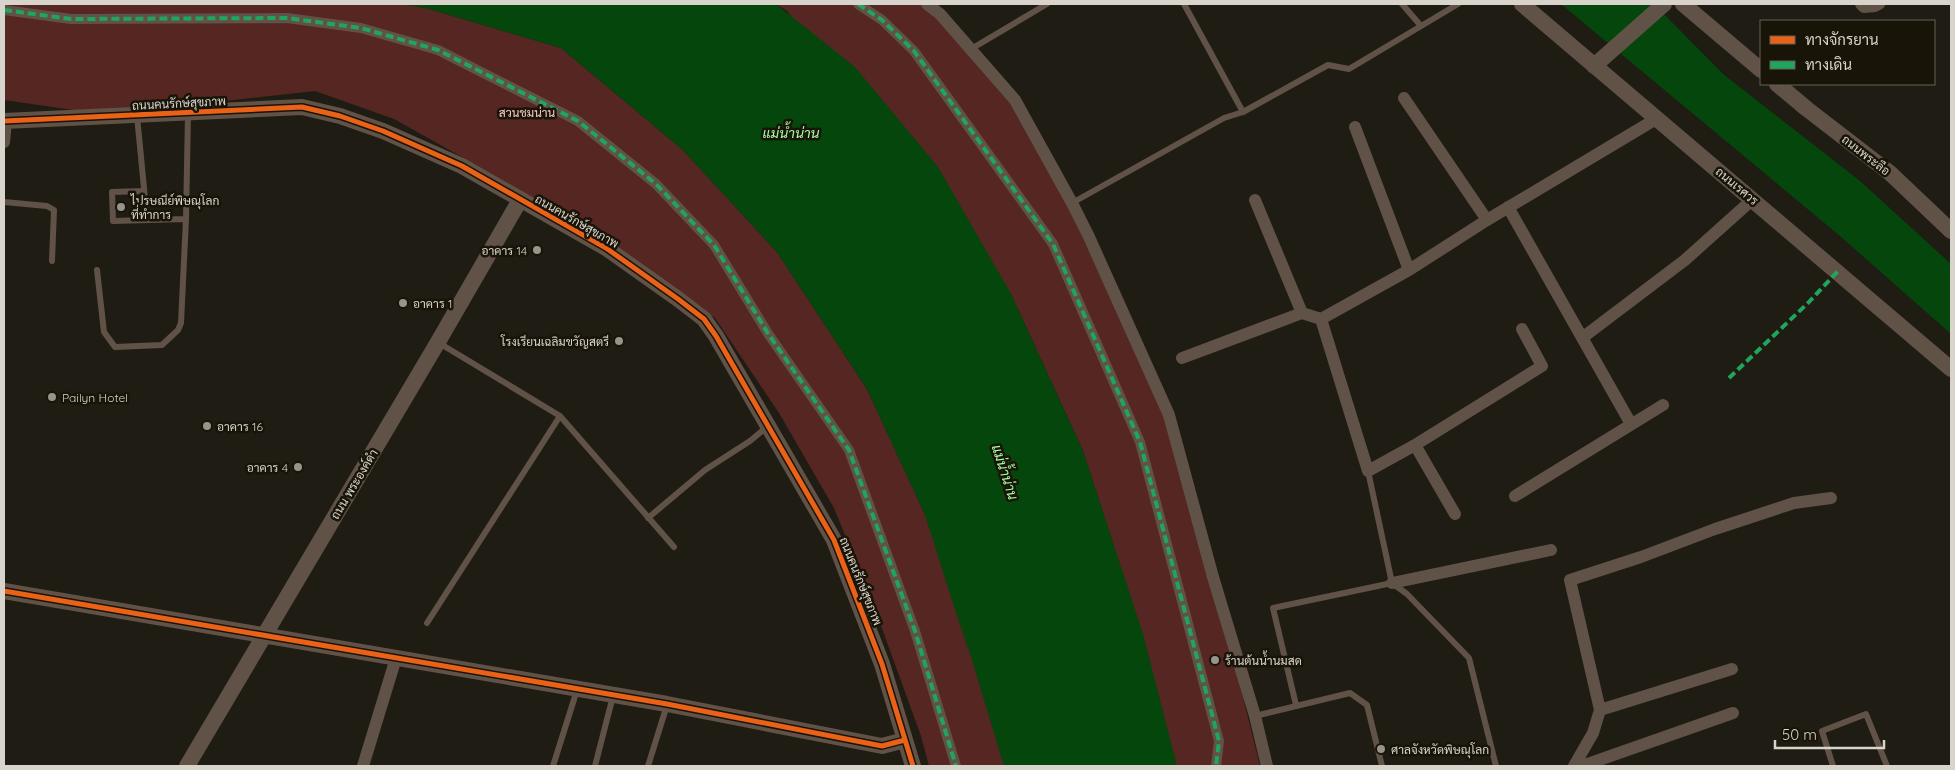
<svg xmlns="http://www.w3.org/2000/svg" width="1955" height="770" viewBox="0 0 1955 770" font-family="Quicksand,Sarabun,sans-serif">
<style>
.green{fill:#552622}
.water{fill:#04460b}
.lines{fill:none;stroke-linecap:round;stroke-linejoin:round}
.service{stroke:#615247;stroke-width:6}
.pedestrian{stroke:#615247;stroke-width:10}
.minor{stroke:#615247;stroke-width:12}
.tertiary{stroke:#615247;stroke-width:16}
.quiet{stroke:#20a55d;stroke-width:4;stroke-dasharray:8 4;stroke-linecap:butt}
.cycleway-casing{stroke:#191408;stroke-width:8}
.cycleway{stroke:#ea6118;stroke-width:5}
.poi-dot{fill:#97948c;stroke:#191408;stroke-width:2}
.labels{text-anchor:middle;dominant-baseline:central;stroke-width:5;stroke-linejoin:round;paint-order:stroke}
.street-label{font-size:12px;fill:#d8d4cc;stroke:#191408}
.park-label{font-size:12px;fill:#fac8c2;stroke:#191408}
.poi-label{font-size:12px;fill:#d8d4cc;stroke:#191408;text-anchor:start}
.water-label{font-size:14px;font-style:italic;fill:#a6fda5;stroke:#191408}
</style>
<rect width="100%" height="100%" fill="#1f1c14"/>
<!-- green -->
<path class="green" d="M4,4H401L426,8L561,48L683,150L777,252L867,389L934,534L1017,766H929L921,736L872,601L834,508L779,413L715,318L578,225L485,170L394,119L315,91L135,111H80L4,100Z
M776,4H927L1020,110L1169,415L1213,577L1260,766H1169L1127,587L1083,451L1010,292L787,11Z"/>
<!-- water -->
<path class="water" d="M401,4H776L855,67L938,167L1010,292L1083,451L1143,634L1177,766H1004L956,607L970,657L925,515L867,389L777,252L683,150L561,48L426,8Z
M1561,4H1654L1723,74L1860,181L1951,264V334L1840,236Z"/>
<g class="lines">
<!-- service -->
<path class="service" d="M1184,4L1243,112
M1402,4L1421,26
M971,49L1047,4
M137,116L147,219
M143,191L112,192L113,221L186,219
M4,202L47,206L54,210L52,261
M1072,203L1224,118L1243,112L1328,65L1349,69L1458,4
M97,270L104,332L115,347L162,345L178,330L181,323L186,219L188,114
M439,343L560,416L674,547
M1368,471L1392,583L1407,594L1469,658L1496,766
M648,518L705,470L750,441L767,427
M427,623L560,416
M1296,705L1273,608L1392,583
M1255,716L1350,693L1367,705L1382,766
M553,766L577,690
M595,766L613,696
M648,766L667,705
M1833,766L1822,731L1866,714L1887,766"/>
<!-- pedestrian -->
<path class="pedestrian" d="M858,4L882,20L914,51L1053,244L1140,442L1219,741L1216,766
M4,10L71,19L287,18L361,28L438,50L578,121L656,184L714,245L769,335L849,450L915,631L956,766"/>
<!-- minor -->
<path class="minor" d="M927,4L940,14L1015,100L1072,203L1089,237L1169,415L1213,577L1255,716L1267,766
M1861,4L1864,7L1875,6L1879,4
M1404,98L1487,220
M1355,127L1409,270
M4,142L6,122
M1255,200L1302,313
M1508,207L1631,424
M1321,319L1368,471L1415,445L1542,366L1522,329
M1582,338L1685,260L1753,199
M1182,358L1302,313L1321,319L1409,270L1487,220L1656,119
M1415,445L1455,514
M1515,496L1663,405
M1392,583L1551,550
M1600,710L1732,669
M363,766L396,658
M1574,766L1593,733L1600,710L1570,580L1641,557L1715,529L1794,503L1831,498
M1582,766L1733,713"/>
<!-- tertiary -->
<path class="tertiary" d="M1522,4L1951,369
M1683,4L1761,70
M1594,66L1664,4
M1777,84L1807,109L1890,173L1951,231
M4,121L302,107L340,116L383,131L462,166L606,248L678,299L704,319L716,336L834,540L882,664L913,766
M4,591L667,704L882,746L905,740
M187,766L438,342L520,200"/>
<!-- quiet -->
<path class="quiet" d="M858,4L882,20L914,51L1053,244L1140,442L1219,741L1216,766
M4,10L71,19L287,18L361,28L438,50L578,121L656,184L714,245L769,335L849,450L915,631L956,766
M1729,378L1808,303L1838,271"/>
<defs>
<path id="cycleway" d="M4,121L302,107L340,116L383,131L462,166L606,248L678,299L704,319L716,336L834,540L882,664L913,766
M4,591L667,704L882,746L905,740"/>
</defs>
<!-- cycleway casing -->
<use href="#cycleway" class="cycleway-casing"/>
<!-- cycleway -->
<use href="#cycleway" class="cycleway"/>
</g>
<!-- markers -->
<g class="poi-dot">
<circle cx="121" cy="207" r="5"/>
<circle cx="537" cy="250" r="5"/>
<circle cx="403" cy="303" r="5"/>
<circle cx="619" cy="341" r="5"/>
<circle cx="52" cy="397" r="5"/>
<circle cx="207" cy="426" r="5"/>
<circle cx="298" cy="467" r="5"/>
<circle cx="1215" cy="660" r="5"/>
<circle cx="1381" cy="749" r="5"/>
</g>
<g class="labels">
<!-- street labels -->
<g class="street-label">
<text transform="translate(179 103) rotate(-3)">ถนนคนรักษ์สุขภาพ</text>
<text transform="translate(1866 155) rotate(38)">ถนนพระลือ</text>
<text transform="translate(1737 186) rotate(40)">ถนนเรศวร</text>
<text transform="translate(577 221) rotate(30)">ถนนคนรักษ์สุขภาพ</text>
<text transform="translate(354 484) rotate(-59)">ถนน พระองค์ดำ</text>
<text transform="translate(861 581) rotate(68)">ถนนคนรักษ์สุขภาพ</text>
</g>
<!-- park labels -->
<g class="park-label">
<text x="527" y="112">สวนชมน่าน</text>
</g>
<!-- poi labels -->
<g class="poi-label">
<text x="131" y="200">ไปรษณีย์พิษณุโลก<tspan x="131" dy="14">ที่ทำการ</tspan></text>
<text x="527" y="250" text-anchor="end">อาคาร 14</text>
<text x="413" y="303">อาคาร 1</text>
<text x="609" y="341" text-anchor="end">โรงเรียนเฉลิมขวัญสตรี</text>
<text x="62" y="397">Pailyn Hotel</text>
<text x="217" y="426">อาคาร 16</text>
<text x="288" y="467" text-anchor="end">อาคาร 4</text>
<text x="1225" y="660">ร้านต้นน้ำนมสด</text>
<text x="1391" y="749">ศาลจังหวัดพิษณุโลก</text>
</g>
<!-- water labels -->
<g class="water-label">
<text x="791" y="133">แม่น้ำน่าน</text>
<text transform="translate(1005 472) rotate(72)">แม่น้ำน่าน</text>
</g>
</g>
<!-- border -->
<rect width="1955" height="770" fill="none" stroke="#d8d4cc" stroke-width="10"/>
<!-- legend -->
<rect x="1760" y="20" width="175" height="65" fill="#191408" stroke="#656156"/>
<rect x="1770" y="36" width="25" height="8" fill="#ea6118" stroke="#656156"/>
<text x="1805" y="45" font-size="15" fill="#d8d4cc">ทางจักรยาน</text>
<rect x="1770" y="61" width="25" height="8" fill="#20a55d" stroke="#656156"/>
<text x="1805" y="70" font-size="15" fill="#d8d4cc">ทางเดิน</text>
<!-- scale -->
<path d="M1775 740v8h109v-8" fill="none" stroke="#d8d4cc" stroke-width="2.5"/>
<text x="1782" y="740" font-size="15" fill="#d8d4cc" stroke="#191408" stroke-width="4" paint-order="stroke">50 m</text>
</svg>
